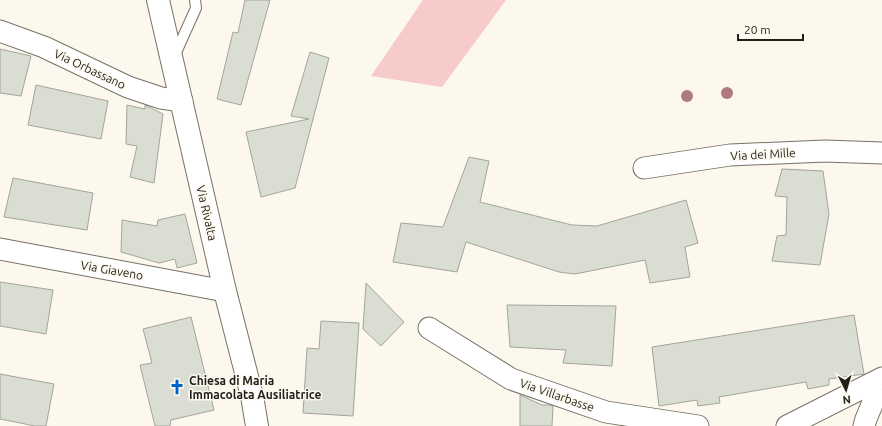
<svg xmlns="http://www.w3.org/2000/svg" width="882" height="426" viewBox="0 0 882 426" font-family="Ubuntu,sans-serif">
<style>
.green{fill:#f6cbca}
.building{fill:#daddd2;stroke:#a2a59a}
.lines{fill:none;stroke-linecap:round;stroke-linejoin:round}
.service-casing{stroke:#777268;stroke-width:12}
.minor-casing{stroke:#777268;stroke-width:23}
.tertiary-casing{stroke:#777268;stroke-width:24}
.service{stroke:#fff;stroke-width:10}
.minor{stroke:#fff;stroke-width:21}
.tertiary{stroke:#fff;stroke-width:22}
.tree{fill:#af7a7b}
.labels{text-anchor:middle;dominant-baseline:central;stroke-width:3;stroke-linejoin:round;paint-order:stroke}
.street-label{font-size:12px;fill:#211f1b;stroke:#fdf8ed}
.poi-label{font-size:12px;font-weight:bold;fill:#211f1b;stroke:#fdf8ed;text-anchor:start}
</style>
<rect width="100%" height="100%" fill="#fdf8ed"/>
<!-- green -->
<path class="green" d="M423,0H506L442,87L371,76Z"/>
<!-- building -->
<path class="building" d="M245,0H270L241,105L217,99L233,32L238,33Z
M0,49L31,56L21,96L0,93Z
M310,52L329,58L295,188L261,197L246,132L309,119L291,116Z
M36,85L108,101L101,139L28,125Z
M127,105L145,109V105L163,114L154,183L130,177L137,146L126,144Z
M469,157L489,161L480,202L572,225L597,226L686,200L698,243L685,247L690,277L650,283L645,260L575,274L559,272L466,242L457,272L393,262L401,223L443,227Z
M782,169L823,171L829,214L820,265L772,261L777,236L786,235L787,197L775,196Z
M13,178L93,193L87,230L4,217Z
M185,214L197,263L177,268L175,259L159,263L121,252L122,220L157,226L158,220Z
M0,282L53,290L46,334L0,326Z
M366,283L404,322L381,346L363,329Z
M507,305L616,306L612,366L563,363L566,350L510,347Z
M854,315L864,374L829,379V385L808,389L806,382L719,397L720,403L698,406L697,400L659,406L652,347Z
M191,317L214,410L171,420L170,426H155L140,365L152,363L143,329Z
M321,321L359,323L353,416L303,413L307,348L319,349Z
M0,374L54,384L46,426H35L0,419Z
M520,395L542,405H549L553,406L552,426H520Z"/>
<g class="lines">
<defs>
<path id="service" d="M174,57L196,8L195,0"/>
<path id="minor" d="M0,31L44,47L128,87L161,98L182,101
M644,168L730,155L825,151L882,153
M0,249L225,291
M429,328L511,379L606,412L698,426
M787,426L882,378
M864,426L866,419L882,380"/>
<path id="tertiary" d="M158,0L225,291L252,396L257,426"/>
</defs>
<!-- service casing -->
<use href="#service" class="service-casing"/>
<!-- minor casing -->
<use href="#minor" class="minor-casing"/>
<!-- tertiary casing -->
<use href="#tertiary" class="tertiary-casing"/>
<!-- service -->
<use href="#service" class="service"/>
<!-- minor -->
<use href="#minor" class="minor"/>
<!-- tertiary -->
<use href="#tertiary" class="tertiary"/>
</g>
<!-- trees -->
<g class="tree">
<circle cx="727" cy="93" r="6"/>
<circle cx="687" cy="96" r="6"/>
</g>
<!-- icons -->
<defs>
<symbol id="church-bare" viewBox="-9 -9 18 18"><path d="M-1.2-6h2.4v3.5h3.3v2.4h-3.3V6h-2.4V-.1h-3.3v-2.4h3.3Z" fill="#0063cb" stroke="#fdf8ed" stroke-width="2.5" paint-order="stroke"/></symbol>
</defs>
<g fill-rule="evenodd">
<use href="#church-bare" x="166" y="376" width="22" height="22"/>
</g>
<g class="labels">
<!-- street labels -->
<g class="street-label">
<text transform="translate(90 69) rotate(25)">Via Orbassano</text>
<text transform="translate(763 154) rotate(-3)">Via dei Mille</text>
<text transform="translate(207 213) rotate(77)">Via Rivalta</text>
<text transform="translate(112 270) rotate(10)">Via Giaveno</text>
<text transform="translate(557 395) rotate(19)">Via Villarbasse</text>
</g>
<!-- poi labels -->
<g class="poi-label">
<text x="189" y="380">Chiesa di Maria<tspan x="189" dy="14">Immacolata Ausiliatrice</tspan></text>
</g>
</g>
<!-- north arrow -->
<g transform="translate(846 390) rotate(175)" stroke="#fdf8ed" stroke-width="3" paint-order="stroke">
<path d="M0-3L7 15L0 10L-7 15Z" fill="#211f1b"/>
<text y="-6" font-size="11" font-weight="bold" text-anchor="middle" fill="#211f1b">N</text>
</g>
<!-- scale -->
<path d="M738 34v6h65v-6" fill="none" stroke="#211f1b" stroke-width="2"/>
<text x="744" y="34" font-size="12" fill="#211f1b" stroke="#fdf8ed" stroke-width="3" paint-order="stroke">20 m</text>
</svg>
